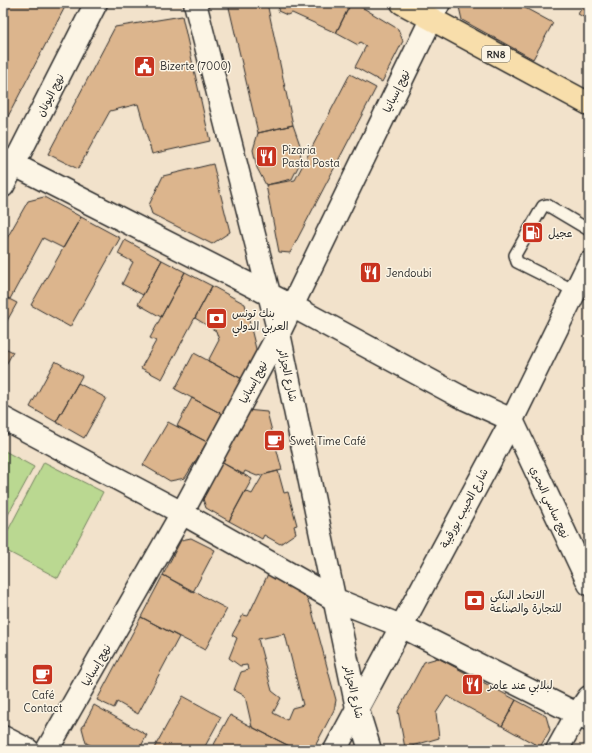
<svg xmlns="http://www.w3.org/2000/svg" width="592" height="753" viewBox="0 0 592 753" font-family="Delius,'Playpen Sans Arabic',sans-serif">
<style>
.green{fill:#bad891;stroke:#72825e}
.building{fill:#dcb58d;stroke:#2b2b2b;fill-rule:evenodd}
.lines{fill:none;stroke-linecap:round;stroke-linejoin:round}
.service-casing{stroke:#2b2b2b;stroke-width:14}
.minor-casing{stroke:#2b2b2b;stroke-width:25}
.tertiary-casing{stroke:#2b2b2b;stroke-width:25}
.secondary-casing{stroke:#2b2b2b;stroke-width:25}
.primary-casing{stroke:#2b2b2b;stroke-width:25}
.service{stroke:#fcf5e5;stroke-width:11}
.minor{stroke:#fcf5e5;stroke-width:22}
.tertiary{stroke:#fcf5e5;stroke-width:22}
.secondary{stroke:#fcf5e5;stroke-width:22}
.primary{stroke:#f8deab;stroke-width:22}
.labels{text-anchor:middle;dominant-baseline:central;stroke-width:3;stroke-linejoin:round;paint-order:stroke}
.shield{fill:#fcf5e5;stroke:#6a6863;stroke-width:1}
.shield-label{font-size:10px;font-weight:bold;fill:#2b2b2b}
.poi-label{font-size:11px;fill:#2b2b2b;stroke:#fcf5e5;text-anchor:start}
.street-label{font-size:11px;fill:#2b2b2b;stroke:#fcf5e5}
</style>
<rect width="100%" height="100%" fill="#f2e2cb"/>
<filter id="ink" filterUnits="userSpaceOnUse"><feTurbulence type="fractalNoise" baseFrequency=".025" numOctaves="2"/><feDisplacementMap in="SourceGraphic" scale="8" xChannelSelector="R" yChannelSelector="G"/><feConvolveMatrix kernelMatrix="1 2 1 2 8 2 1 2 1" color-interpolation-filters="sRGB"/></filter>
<g filter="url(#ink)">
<!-- green -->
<path class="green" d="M3,450L34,467L3,524Z
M44,462L103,492L58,578L3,549V540Z"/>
<!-- building -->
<path class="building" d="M3,3H67L3,126Z
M228,3H267L293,125L258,133Z
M280,3H351L336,33L292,13L287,15L278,11Z
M351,3H355L398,29L403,41L382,82L355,67L366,46L360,42L358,45L336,33Z
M461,3H516L553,23L533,59L462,20L459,7Z
M585,3H589V20L578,14Z
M182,16L210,141L152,154L138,104L110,111L78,169L48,154L115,27Z
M350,74L376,88L290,253L279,252L266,185L295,180Z
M293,125L300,145L301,161L292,179L266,185L257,168L253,150L258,133Z
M213,164L230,232L212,244L152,214L149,205L163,176Z
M44,197L81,217L63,248L43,238L10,299L3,296V245L28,201Z
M81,217L120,238L70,327L31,305Z
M125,240L162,260L143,295L122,284L133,262L118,254Z
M162,260L185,272L161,317L138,304Z
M185,272L212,286L162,379L141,368L156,341L150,338Z
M212,286L245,304L257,353L242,379L208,361L219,340L216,331L195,318Z
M3,296L17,303L3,328Z
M3,347L13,352L3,370Z
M194,353L242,379L222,414L175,389Z
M55,361L82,376L56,422L30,407Z
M78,383L106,398L84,438L56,422Z
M192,398L222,414L207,442L177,426Z
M246,410L267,412L282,470L257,476L245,471L243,475L221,462Z
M168,422L207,442L185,478L170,481L143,465Z
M221,462L252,479L229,521L206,508L202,496Z
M278,471L284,493L288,492L297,525L294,526L296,533L280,544L264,535L262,539L229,521L245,491L252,494L263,475Z
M191,538L215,550L193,592L163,575L181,540Z
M268,574L303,592L311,607L336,700L334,710L313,750H297L252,727L245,696L234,690L241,672L248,670L247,665L240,666L229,658L237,638L232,635L243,615L248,616ZM285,634L303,705L292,708L287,720L273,713L281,698L272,691L258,639Z
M163,575L227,609L205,650L141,617Z
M141,617L179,637L138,714L117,702L114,708L97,700Z
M438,658L516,700L502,726L447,696L436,713L439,738L405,748L398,711L424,662Z
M183,696L221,717L203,750H153Z
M516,700L546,716L550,730L540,747L502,726Z
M94,705L147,735L139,750H100L86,743L82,728Z
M230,715L252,727L297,750H211Z"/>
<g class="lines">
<defs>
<path id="service" d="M575,291L517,262L515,255L543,206L547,205L589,230"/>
<path id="minor" d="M195,3L279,333L357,708L370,750
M3,159L292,306L459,396L512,420L589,584
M3,186L96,3
M3,418L182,513L334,599L401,626L589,720
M47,750L182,513L279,333L439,3
M557,750L577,714L589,697"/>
<path id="tertiary" d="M3,737L28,750"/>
<path id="secondary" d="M335,750L512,420L589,263"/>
<path id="primary" d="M402,3L589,104"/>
</defs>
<!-- service casing -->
<use href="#service" class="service-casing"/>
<!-- minor casing -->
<use href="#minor" class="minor-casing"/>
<!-- tertiary casing -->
<use href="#tertiary" class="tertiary-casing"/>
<!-- secondary casing -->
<use href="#secondary" class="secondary-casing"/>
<!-- primary casing -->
<use href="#primary" class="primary-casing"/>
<!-- service -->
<use href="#service" class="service"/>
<!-- minor -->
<use href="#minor" class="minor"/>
<!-- tertiary -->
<use href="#tertiary" class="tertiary"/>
<!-- secondary -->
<use href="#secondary" class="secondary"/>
<!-- primary -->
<use href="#primary" class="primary"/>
</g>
</g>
<!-- icons -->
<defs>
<symbol id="civic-square" viewBox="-11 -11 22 22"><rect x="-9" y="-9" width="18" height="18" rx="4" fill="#c8321e" stroke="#fcf5e5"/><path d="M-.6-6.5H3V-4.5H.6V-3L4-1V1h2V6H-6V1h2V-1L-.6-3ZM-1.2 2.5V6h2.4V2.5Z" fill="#fff"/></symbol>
<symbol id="restaurant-square" viewBox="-11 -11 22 22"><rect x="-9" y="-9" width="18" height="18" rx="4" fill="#c8321e" stroke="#fcf5e5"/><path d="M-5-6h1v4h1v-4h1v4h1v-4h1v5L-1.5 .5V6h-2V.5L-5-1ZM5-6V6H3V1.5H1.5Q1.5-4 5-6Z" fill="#fff"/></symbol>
<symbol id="fuel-square" viewBox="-11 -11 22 22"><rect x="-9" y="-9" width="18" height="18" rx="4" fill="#c8321e" stroke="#fcf5e5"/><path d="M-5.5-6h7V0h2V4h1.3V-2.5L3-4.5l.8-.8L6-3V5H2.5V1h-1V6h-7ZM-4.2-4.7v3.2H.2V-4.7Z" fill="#fff"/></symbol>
<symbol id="bank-square" viewBox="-11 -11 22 22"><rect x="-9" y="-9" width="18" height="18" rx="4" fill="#c8321e" stroke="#fcf5e5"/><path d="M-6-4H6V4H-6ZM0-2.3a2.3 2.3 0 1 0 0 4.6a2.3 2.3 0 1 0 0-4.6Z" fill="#fff"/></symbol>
<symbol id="cafe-square" viewBox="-11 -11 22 22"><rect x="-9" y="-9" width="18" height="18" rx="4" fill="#c8321e" stroke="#fcf5e5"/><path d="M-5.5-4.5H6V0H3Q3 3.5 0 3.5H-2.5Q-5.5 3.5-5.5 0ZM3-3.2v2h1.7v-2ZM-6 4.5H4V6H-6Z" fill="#fff"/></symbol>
</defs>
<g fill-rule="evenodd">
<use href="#civic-square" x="132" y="54" width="25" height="25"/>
<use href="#restaurant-square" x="254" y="144" width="25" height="25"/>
<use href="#fuel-square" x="520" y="220" width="25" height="25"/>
<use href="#restaurant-square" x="358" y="260" width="25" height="25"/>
<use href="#bank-square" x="204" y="306" width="25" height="25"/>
<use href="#cafe-square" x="262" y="428" width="25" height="25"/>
<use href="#bank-square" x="462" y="588" width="25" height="25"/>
<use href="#cafe-square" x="30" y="662" width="25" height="25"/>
<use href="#restaurant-square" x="460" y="672" width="25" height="25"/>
</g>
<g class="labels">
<!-- shield labels -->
<rect class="shield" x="482" y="46" width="28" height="16" rx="3"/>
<g class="shield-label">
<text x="496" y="54">RN8</text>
</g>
<!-- poi labels -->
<g class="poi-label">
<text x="160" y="66">Bizerte (7000)</text>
<text x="282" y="150">Pizaria<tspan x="282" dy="13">Pasta Posta</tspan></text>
<text x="548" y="233">عجيل</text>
<text x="386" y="273">Jendoubi</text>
<text x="232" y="313">بنك تونس<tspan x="232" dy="13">العربي الدولي</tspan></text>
<text x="290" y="441">Swet Time Café</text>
<text x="490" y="595">الاتحاد البنكي<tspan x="490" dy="13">للتجارة والصناعة</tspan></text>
<text x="488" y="685">لبلابي عند عامر</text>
<text x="43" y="695" text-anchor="middle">Café<tspan x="43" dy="13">Contact</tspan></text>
</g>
<!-- street labels -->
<g class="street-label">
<text transform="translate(396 91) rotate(-64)">نهج إسبانيا</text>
<text transform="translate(50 95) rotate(-63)">نهج اليونان</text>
<text transform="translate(288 375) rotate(78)">شارع الجزائر</text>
<text transform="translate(253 382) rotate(-62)">نهج إسبانيا</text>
<text transform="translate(550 502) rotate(65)">نهج ساسي البحري</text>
<text transform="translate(464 508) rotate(-62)">شارع الحبيب بورقيبة</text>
<text transform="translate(96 665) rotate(-60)">نهج إسبانيا</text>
<text transform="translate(354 692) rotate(77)">شارع الجزائر</text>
</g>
</g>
<!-- margin -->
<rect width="592" height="753" fill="none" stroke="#fcf5e5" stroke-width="16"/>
<rect x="8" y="8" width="576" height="737" fill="none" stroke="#2b2b2b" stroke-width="1.5" filter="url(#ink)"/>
</svg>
